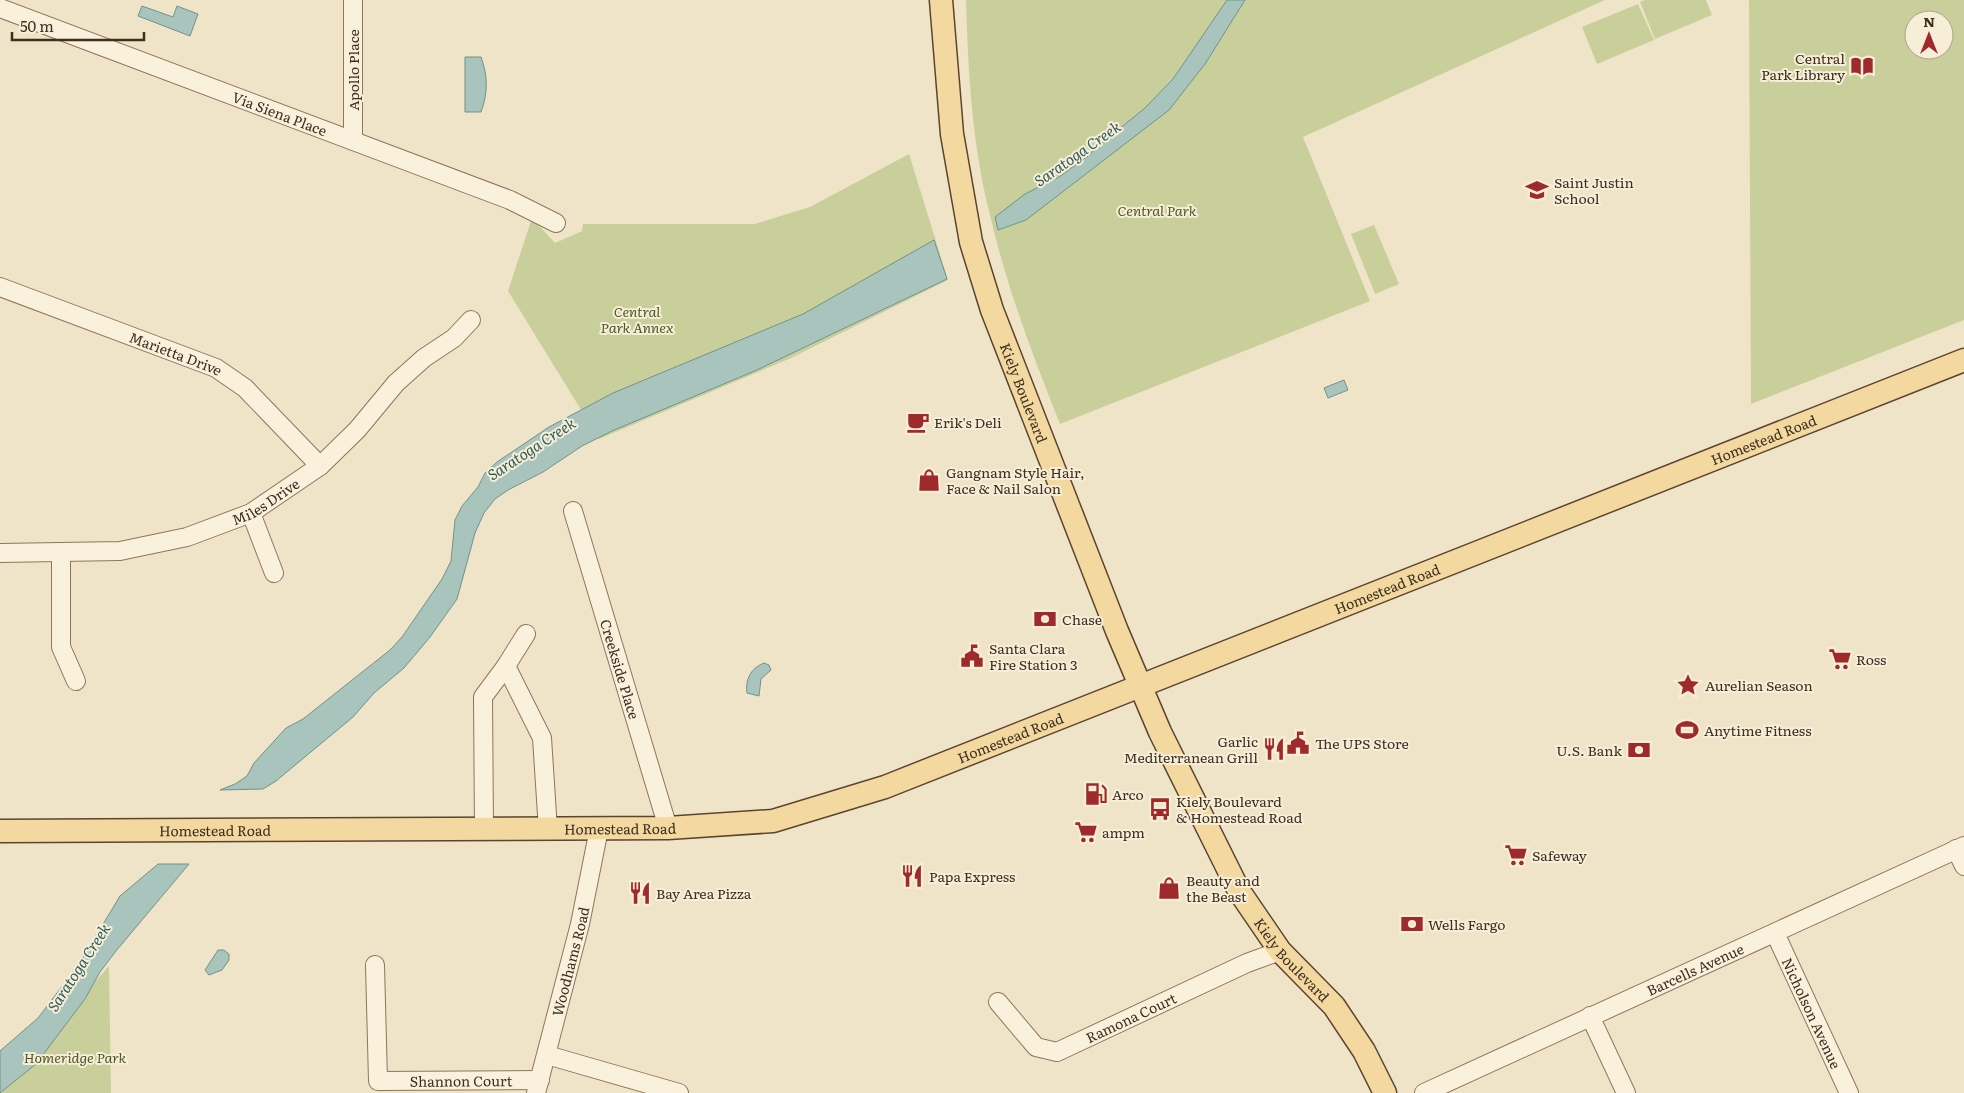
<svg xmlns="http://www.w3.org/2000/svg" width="1964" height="1093" viewBox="0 0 1964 1093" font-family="Literata,serif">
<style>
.green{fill:#c9cf9b;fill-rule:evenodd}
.water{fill:#a9c4bc;stroke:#6f938a}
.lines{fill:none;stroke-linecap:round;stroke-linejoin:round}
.minor-casing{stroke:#8d765c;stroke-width:20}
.major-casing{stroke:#5b4430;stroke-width:25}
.minor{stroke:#faf1dc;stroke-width:18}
.major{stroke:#f3d9a0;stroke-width:22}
.labels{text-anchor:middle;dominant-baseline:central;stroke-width:4;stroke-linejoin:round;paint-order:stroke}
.poi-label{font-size:14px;fill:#3d2e20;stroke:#f7eed8;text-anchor:start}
.street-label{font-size:14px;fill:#3d2e20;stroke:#f7eed8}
.park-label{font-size:14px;font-style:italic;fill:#4d5a26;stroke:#f7eed8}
.water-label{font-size:15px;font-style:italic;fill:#2f5d5a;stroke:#f7eed8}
</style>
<rect width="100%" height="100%" fill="#f0e4c8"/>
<!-- green -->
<path class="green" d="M966,0H1605L1303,137L1370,301L1060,424C1032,354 1006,285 989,211C972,142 968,71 966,0Z
M1645,0H1706L1712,15L1655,39L1640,2Z
M1749,0H1964V320L1751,404ZM1914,20H1944V50H1914Z
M1638,4L1654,40L1597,64L1582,27Z
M909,154L948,280L791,358L599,439L508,291L532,218L555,243L582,231L583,224H755L810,207Z
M1374,225L1399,284L1375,294L1351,234Z
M109,966L111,1093H0V1089Z"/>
<!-- water -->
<path class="water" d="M1227,0H1245L1205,64L1169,110L1026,220L998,230L995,217L1025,194L1059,177L1088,156L1103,142L1145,108L1173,79Z
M142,6L173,17L177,6L198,14L190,36L138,16Z
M465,57H481C488,76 488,93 481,112H465Z
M934,240L947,279L757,370L612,431L582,446L543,472L508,490L495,499L484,513L475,533L457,599L430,637L404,668L374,693L353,717L276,781L263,789L220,790L235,784L247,776L254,763L286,728L303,719L390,650L402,637L442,579L451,561L455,520L462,506L478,487L485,473L497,462L549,427L613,393L803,314Z
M1344,380L1348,390L1328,398L1324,388Z
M764,663L769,665L771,670L761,679L759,696L747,693C745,679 751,668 764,663Z
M158,864H189L116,951L100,972L85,999L36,1064L0,1093V1051L38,1018L79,964L120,896Z
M218,950H224L229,954V960L222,970L209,975L205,970Z"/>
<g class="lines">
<defs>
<g id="minor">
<path id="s1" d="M0,8L510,200L556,223"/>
<path d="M353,141V0"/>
<path id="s2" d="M0,287L216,368L245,388L320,466"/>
<path id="s3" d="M573,511L668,828"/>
<path d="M251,513L274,573"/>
<path id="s4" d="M0,553L120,551L187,537L251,513L320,466L357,430L396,383L424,358L454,338L471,320"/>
<path d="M61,553V647L76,681"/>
<path d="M506,666L526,634"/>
<path d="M484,830L483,697L506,666L542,738L548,830"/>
<path d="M1956,849L1964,866"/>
<path id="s5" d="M1775,933L1849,1093"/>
<path id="s6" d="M375,965L378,1081L540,1080"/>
<path id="s7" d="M998,1002L1036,1047L1057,1052L1247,963L1280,951"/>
<path d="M1590,1016L1626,1093"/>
<path d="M547,1055L679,1093"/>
<path id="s8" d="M536,1093L580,924L599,829"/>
<path id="s9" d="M1424,1093L1964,846"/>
</g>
<g id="major">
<path id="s10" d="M941,0L952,134L971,242L992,310L1117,631L1160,732L1239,891L1280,951L1334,1006L1364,1051L1385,1093"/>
<path id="s11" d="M0,831L668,828L773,821L885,787L1964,360"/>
</g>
</defs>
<!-- minor casing -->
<use href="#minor" class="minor-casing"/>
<!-- major casing -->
<use href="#major" class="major-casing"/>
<!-- minor -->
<use href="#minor" class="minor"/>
<!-- major -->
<use href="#major" class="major"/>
</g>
<!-- icons -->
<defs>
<symbol id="library-bare" viewBox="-9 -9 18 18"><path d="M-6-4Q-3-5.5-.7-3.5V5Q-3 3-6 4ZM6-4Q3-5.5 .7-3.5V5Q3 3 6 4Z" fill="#9e2a2b" stroke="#f7eed8" stroke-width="2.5" paint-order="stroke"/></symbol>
<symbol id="school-bare" viewBox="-9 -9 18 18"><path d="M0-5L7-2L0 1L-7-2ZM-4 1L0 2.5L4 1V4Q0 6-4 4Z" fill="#9e2a2b" stroke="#f7eed8" stroke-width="2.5" paint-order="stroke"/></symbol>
<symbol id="cafe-bare" viewBox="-9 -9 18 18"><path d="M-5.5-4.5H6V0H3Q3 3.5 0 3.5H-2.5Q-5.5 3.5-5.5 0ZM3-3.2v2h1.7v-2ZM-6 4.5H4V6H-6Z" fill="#9e2a2b" stroke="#f7eed8" stroke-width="2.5" paint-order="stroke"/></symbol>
<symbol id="shop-bare" viewBox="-9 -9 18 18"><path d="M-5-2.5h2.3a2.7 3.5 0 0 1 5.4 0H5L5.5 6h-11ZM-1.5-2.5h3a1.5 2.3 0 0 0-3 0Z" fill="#9e2a2b" stroke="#f7eed8" stroke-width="2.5" paint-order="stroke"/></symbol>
<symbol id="bank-bare" viewBox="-9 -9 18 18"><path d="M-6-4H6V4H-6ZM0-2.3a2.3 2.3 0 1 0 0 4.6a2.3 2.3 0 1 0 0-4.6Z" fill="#9e2a2b" stroke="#f7eed8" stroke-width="2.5" paint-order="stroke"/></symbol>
<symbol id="civic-bare" viewBox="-9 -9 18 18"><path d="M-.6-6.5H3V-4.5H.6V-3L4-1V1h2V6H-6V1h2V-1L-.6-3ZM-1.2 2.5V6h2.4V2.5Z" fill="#9e2a2b" stroke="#f7eed8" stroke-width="2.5" paint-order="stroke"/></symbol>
<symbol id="supermarket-bare" viewBox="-9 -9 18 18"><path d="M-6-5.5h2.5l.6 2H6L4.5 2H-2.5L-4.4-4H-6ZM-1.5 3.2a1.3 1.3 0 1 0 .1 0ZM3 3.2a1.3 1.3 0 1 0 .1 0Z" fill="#9e2a2b" stroke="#f7eed8" stroke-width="2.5" paint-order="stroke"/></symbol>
<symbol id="sight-bare" viewBox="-9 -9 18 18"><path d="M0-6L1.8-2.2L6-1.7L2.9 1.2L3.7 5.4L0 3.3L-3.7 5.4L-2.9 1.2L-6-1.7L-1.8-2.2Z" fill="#9e2a2b" stroke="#f7eed8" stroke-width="2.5" paint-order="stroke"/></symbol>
<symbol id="stadium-bare" viewBox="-9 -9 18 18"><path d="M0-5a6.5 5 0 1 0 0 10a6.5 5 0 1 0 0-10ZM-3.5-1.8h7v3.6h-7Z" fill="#9e2a2b" stroke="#f7eed8" stroke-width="2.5" paint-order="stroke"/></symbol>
<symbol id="restaurant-bare" viewBox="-9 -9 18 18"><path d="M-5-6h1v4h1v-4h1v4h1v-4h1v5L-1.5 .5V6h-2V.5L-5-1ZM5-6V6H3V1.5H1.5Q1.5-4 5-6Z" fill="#9e2a2b" stroke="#f7eed8" stroke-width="2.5" paint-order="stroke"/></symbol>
<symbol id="fuel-bare" viewBox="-9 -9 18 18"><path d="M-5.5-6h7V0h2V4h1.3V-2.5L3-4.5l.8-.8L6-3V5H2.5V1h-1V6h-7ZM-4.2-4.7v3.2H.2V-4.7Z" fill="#9e2a2b" stroke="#f7eed8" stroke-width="2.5" paint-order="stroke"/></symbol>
<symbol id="bus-bare" viewBox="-9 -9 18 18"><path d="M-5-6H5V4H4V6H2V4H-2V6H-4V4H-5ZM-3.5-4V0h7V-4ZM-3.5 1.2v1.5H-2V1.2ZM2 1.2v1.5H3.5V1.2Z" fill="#9e2a2b" stroke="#f7eed8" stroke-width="2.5" paint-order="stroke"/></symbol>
</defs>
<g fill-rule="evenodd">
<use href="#library-bare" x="1846" y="50" width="32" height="32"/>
<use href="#school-bare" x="1521" y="174" width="32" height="32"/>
<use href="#cafe-bare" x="902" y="406" width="32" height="32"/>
<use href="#shop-bare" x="913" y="464" width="32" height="32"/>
<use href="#bank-bare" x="1029" y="603" width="32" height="32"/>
<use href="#civic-bare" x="956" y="640" width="32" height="32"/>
<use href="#supermarket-bare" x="1824" y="643" width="32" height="32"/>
<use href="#sight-bare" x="1672" y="669" width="32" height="32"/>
<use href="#stadium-bare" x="1671" y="714" width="32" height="32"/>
<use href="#civic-bare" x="1282" y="727" width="32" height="32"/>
<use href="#restaurant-bare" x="1258" y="733" width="32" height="32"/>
<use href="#bank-bare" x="1623" y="734" width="32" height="32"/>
<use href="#fuel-bare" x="1080" y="778" width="32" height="32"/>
<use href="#bus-bare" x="1144" y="793" width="32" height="32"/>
<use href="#supermarket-bare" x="1070" y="816" width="32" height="32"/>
<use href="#supermarket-bare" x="1500" y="839" width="32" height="32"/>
<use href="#restaurant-bare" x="896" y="860" width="32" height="32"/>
<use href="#shop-bare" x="1153" y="872" width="32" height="32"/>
<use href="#restaurant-bare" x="624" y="877" width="32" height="32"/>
<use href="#bank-bare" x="1396" y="908" width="32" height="32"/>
</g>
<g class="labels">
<!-- poi labels -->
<g class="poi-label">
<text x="1845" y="58" text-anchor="end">Central<tspan x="1845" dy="16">Park Library</tspan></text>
<text x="1554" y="182">Saint Justin<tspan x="1554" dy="16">School</tspan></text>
<text x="934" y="422">Erik's Deli</text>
<text x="946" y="472">Gangnam Style Hair,<tspan x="946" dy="16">Face &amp; Nail Salon</tspan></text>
<text x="1062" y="619">Chase</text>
<text x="989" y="648">Santa Clara<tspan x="989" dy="16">Fire Station 3</tspan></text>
<text x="1856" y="659">Ross</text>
<text x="1705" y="685">Aurelian Season</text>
<text x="1704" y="730">Anytime Fitness</text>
<text x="1258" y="741" text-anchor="end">Garlic<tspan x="1258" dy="16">Mediterranean Grill</tspan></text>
<text x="1315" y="743">The UPS Store</text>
<text x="1622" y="750" text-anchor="end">U.S. Bank</text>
<text x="1112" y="794">Arco</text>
<text x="1176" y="801">Kiely Boulevard<tspan x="1176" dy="16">&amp; Homestead Road</tspan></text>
<text x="1102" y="832">ampm</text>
<text x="1532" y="855">Safeway</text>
<text x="929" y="876">Papa Express</text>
<text x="1186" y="880">Beauty and<tspan x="1186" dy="16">the Beast</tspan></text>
<text x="656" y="893">Bay Area Pizza</text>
<text x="1428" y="924">Wells Fargo</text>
</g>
<!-- street labels -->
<g class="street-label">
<text transform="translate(353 70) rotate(-90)">Apollo Place</text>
<text stroke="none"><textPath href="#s1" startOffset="299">Via Siena Place</textPath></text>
<text stroke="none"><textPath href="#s2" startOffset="188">Marietta Drive</textPath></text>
<text stroke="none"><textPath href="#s10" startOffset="404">Kiely Boulevard</textPath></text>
<text stroke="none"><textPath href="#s11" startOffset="1835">Homestead Road</textPath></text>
<text stroke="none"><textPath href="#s4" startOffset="275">Miles Drive</textPath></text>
<text stroke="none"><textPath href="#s11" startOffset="1430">Homestead Road</textPath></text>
<text stroke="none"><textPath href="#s3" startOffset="165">Creekside Place</textPath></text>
<text stroke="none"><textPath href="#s11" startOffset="1025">Homestead Road</textPath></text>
<text stroke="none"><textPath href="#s11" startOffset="620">Homestead Road</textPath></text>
<text stroke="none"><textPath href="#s11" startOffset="215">Homestead Road</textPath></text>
<text stroke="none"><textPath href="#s10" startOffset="1034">Kiely Boulevard</textPath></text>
<text stroke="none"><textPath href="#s8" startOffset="136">Woodhams Road</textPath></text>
<text stroke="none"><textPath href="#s9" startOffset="298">Barcells Avenue</textPath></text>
<text stroke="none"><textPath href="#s5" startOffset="88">Nicholson Avenue</textPath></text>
<text stroke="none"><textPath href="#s7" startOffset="162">Ramona Court</textPath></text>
<text stroke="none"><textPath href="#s6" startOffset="199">Shannon Court</textPath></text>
</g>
<!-- park labels -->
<g class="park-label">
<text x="1157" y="210">Central Park</text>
<text x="637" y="311">Central<tspan x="637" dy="16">Park Annex</tspan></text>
<text x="75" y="1057">Homeridge Park</text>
</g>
<!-- water labels -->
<g class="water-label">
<text transform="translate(1077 153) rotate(-35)">Saratoga Creek</text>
<text transform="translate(531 448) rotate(-33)">Saratoga Creek</text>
<text transform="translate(78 967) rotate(-57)">Saratoga Creek</text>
</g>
</g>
<!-- north arrow -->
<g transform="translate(1929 35)"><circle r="24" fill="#f7eed8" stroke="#ada18e"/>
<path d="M0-4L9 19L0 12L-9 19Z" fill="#9e2a2b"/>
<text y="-8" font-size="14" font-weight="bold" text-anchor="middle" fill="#3d2e20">N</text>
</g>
<!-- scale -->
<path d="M12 32v8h132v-8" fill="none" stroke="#3d2e20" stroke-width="2.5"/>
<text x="20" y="32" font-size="15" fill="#3d2e20" stroke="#f7eed8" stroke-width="4" paint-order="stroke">50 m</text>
</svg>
